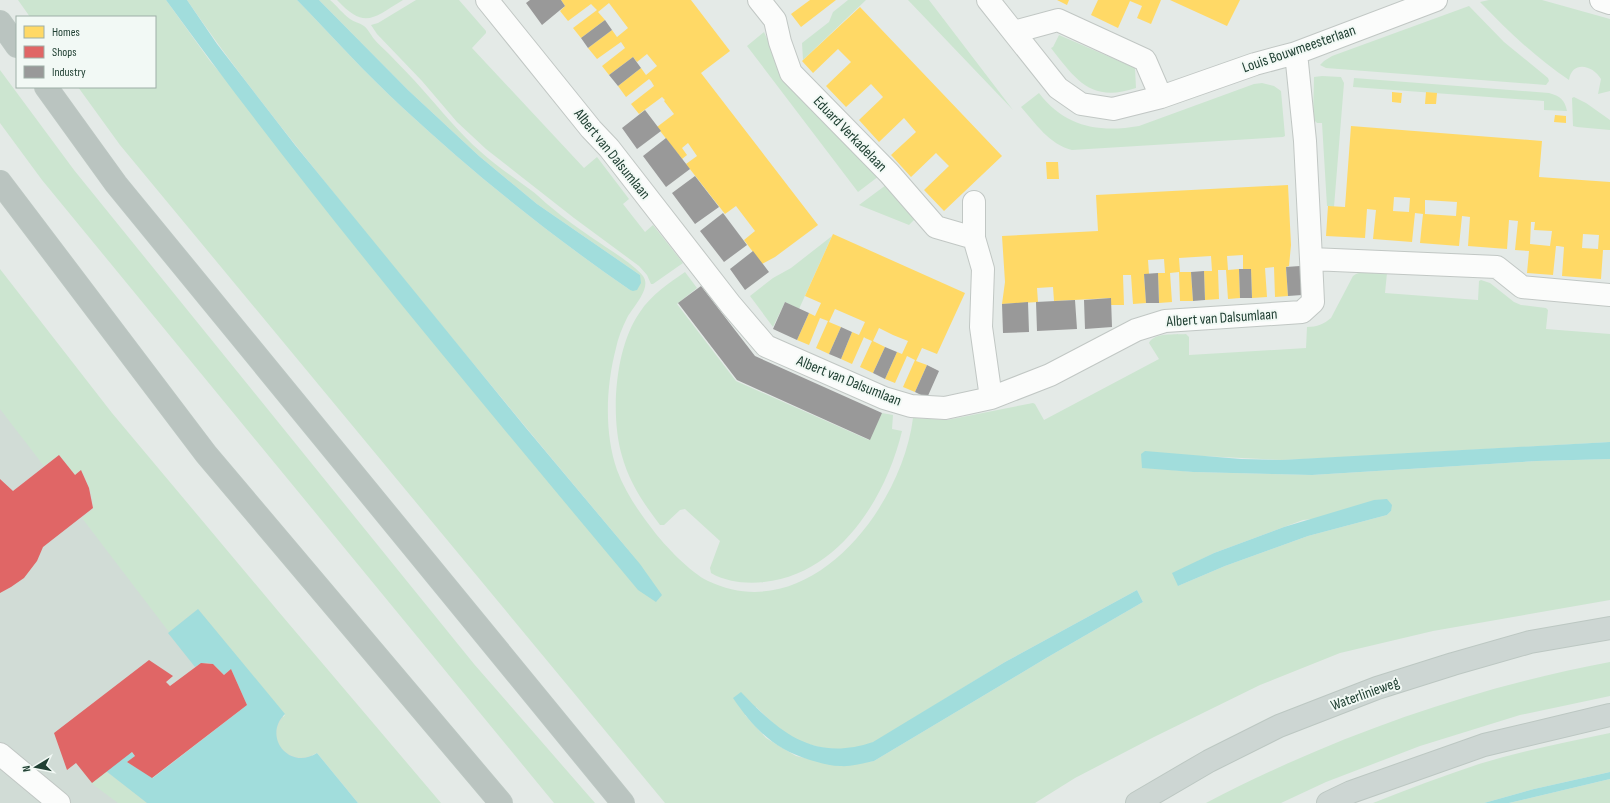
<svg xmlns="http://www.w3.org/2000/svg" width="1610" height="803" viewBox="0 0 1610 803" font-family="'Sofia Sans Condensed',sans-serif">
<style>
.built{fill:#d1dcd6}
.green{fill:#cce5d0;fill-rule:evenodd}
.water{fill:#a1dddc}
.homes{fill:#ffd966;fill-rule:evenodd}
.shops{fill:#e06666}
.industry{fill:#999}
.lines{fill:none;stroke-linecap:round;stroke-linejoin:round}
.minor-casing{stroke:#c1c7c4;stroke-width:24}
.primary-casing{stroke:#bcc7c2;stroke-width:24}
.motorway-casing{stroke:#bcc7c2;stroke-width:24}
.minor{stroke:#fbfcfb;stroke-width:22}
.primary{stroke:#cdd6d3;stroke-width:22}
.motorway{stroke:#bac4c0;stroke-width:22}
.labels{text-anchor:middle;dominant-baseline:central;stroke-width:4;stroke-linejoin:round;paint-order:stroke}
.street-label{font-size:15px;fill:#204033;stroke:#f2f9f5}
</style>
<rect width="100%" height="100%" fill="#e4eae7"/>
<!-- built -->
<path class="built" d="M0,340L348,803H0Z"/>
<!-- green -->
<path class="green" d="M18,0H166L210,61L640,564C547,453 454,341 362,228C302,153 241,79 187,0H297C332,36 366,74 403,108C474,174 550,235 630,290L640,275L537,204L479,156L408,90L319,0H330C337,6 343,14 350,19C354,22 360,23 364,26C368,29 371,35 374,39C378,44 384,49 389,54C400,66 412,77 422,89C441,110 459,133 481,152C495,165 512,176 528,188C537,194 544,202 552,208C565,219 578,228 591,237C605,247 634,264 643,276C652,288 633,307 627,318C622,328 618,338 616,348C606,386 604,433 617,470C625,492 639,512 653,530C664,545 691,573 708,581C809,629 902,508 913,418L947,420L1033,403L1035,404L1044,420L1159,359L1149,343C1154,332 1176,335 1186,334L1189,337V355L1306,348L1307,327C1317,327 1324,324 1331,318L1353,276L1356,274L1362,272L1387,273L1385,293L1478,300L1479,281L1481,280L1490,283L1514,302L1521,305L1546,308L1548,310L1546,329L1610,334V442L1328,458L1281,460L1202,456L1142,467L1193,472L1312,475L1537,461L1610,459V600L1433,631L1340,653L1260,685L1154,737L1075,778L1035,803H665L120,145L78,87H155V17H30ZM1391,511L1387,515L1308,536L1225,566L1178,586L1198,561L1214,553L1284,527L1303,520ZM1137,590L1143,602L1048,657L874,761L841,766L796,756L766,738L745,715L756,707C769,719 783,734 800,741C824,751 855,753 878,740L1005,662Z
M337,0H403C373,18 365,30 337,0Z
M416,0H459L486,31V33L472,48L584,168L597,157L629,199L623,204L645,232L653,225L683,263L653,284H651L647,275L639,266L574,218L486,149L457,122L422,81L377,34L371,25L378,23Z
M848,0H866L803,60L802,43L829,22L833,12Z
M908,0H929L1013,110Z
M1489,0H1542L1610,19V91L1598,94L1601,79C1593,65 1572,60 1569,80C1536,58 1508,31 1480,2Z
M1469,6L1504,42L1548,78L1549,81L1546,85L1326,68L1320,65L1324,61L1332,56Z
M764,32L779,66L879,176L858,192L747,46Z
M1059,35L1135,68L1136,88C1091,103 1076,80 1051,48L1053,47Z
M0,70L74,170L474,664L595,803H554L42,180L0,123Z
M1322,76L1341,77L1344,83L1334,207L1327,206L1322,123H1317L1313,119L1314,77Z
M1354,78L1549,93C1560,96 1565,100 1567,111L1544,110V101L1353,87Z
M1262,83L1274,86L1281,91L1285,136L1283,137L1072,150C1049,144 1036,124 1021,107L1039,93C1065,127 1099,133 1139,126L1254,84Z
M1574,97L1586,103L1610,120V130L1577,127L1573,126L1572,98Z
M886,185L917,217L909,225L859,205Z
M832,236L799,309L785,302L773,327L750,296L773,278L791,268Z
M0,269L112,413L278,611L441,803H358L317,753C289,770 262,737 285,715L198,609L169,632L82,518L93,509C94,495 87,482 81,470L75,475L59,455L44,466L0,409Z
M685,272L697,288L677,304L736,381L869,440L882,413L893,415L892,429L902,431C886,498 839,574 764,582C747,584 726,582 711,573L710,568L720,541L685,509L680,510L664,525H660C644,504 629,482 622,456C610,415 615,347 640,312C651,295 669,283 685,272Z
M1610,662V696L1520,715L1420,746L1326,782L1281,803H1206C1332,737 1470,688 1610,662Z
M1610,733V772L1534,789L1484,803H1373C1408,789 1443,776 1479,764C1522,751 1566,742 1610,733Z
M106,771L147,803H118L91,783Z
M1610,779V803H1509Z"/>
<!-- water -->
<path class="water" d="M166,0H187L217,44L295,145L526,428L640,564L662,595L656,602L638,590C477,397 314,204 166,0Z
M297,0H319L408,90L479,156L537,204L640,275L641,283L637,290L633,291L630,290C550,235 474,174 403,108C366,74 332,36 297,0Z
M1610,442V459L1537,461L1312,475L1193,472L1142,468L1141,454L1145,451L1241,459L1281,460Z
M1387,499L1392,505L1391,511L1387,515L1308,536L1225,566L1178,586L1172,573L1214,553L1284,527L1374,500Z
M1137,590L1143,602L1048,657L874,761C863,763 851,767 840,766C830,766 820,763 810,760C774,749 754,729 733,698L741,692C780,733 814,762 873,742L1005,662Z
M198,609L285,714C262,736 289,771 317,753L358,803H147L106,771L131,752L135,756L127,762L153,778L247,705L231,669L224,675C215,664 208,658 195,667L168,633Z
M1610,772V779L1509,803H1484L1534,789Z"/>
<!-- homes -->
<path class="homes" d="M561,0H691L730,51L701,73L818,225L775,257L762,264L744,240L755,231L736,206L725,214L686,164L697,156L688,143L682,148L687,155L682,159L657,127L674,114L664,101L665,100L662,97L639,114L631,104L654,86L651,81L649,79L626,97L618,86L641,68L646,75L657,66L647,54L637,62L633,57L609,75L602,66L625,48L621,42L597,59L588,48L612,30L617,37L628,28L609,3L598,12L605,20L581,38L573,28L597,10L591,4L568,21L560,11L565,6Z
M810,0H836L801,27L791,14Z
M1057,0H1069L1067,5Z
M1098,0H1161L1151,24L1137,18L1142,6L1130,1L1118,28L1091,15Z
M1170,0H1240L1227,26Z
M860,7L1002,156L944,211L924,190L949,166L936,153L911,177L891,155L916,132L904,118L879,142L859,120L883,97L871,84L846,107L826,86L851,62L838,49L813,73L802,61Z
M1392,92L1402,93L1401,103L1392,102Z
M1426,92L1437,93L1436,104H1425Z
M1555,115L1566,116V123L1554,122Z
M1351,126L1542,141L1539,177L1610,182V250H1603L1601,279L1562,276L1564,247L1558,246H1556L1553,275L1527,273L1529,251L1515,250L1518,221L1509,220L1507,249L1468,246L1470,217L1462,216L1459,246L1420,243L1423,214L1415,213L1412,242L1373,239L1376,210L1367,209L1365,238L1326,236L1328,206L1345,207ZM1394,197L1410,198L1409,212L1393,211ZM1425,200L1457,202L1456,216L1425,214ZM1531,222H1535L1534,230L1552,231L1550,246L1530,244ZM1583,234L1599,235L1598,249L1582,248Z
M1046,162H1058L1059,179H1047Z
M1288,185L1291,245L1289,266L1286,267L1288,296L1275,297L1274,267L1265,268L1267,297L1252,298L1251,269H1243V255L1227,256L1228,270L1239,269L1240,298L1228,299L1226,270H1218L1219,299L1205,300L1204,271H1212L1211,256L1179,258L1180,272H1191L1193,301H1180L1179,272L1170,273L1172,302L1159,303L1158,273H1165L1164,259L1148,260L1149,274H1144L1146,303L1133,304L1131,275H1123L1124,305H1111V298L1054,301L1053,287L1037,288L1038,302L1002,304L1005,282L1002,236L1098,231L1096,195Z
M833,234L965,293L937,354L922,348L916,361L927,365L915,392L903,387L915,360L907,356L895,383L885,379L897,352L902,354L908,341L893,335L879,328L873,341L885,347L873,373L860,367L872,341L865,338L864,337L852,364L841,359L852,332L859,335L865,322L835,309L829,322L841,327L829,354L816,348L828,321L820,318L809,345L797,340L809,313L815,316L821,303L805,296Z"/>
<!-- shops -->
<path class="shops" d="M59,455L75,475L81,470L89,488L93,508L43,547L37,561L24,578L11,587L0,593V479L13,491Z
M149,660L173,676L166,682L170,686L201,663L213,664L224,675L231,669L247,705L152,778L127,762L135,756L132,752L92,783L76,763L67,770L54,733Z"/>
<!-- industry -->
<path class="industry" d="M530,0H561L565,6L542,25L526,3Z
M605,20L612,30L588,48L581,38Z
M633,57L641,68L618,86L609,75Z
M645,110L661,131L637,149L622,128Z
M666,138L690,169L666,187L643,156Z
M695,176L719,207L695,224L672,193Z
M723,213L747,245L724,262L700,231Z
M753,251L769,272L745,290L730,269Z
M1300,266L1302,295L1288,296L1286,267Z
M1239,269H1251L1252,298H1240Z
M1204,271L1205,300L1193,301L1191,272Z
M1158,273L1159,303H1146L1144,274Z
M701,286L755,356L882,413L870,440L737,380L678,303Z
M1111,298L1112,327L1085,329L1084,300Z
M1075,300L1077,329L1037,331L1036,302Z
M785,302L809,313L797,340L773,329Z
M1028,302L1029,332L1003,333L1002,304Z
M841,327L852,332L841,359L829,354Z
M885,347L897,352L885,379L873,373Z
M927,365L939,371L927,398L915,392Z"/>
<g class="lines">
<defs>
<path id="minor" d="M487,0L591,129L609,148L731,305L766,346L884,398L911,406L945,408L991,398L1050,375L1136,330L1165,321L1302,312L1313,302L1311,259L1497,267L1522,287L1610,295
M759,0L775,20L780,42L791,73L889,173L936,227L974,238L983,269L981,327L991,398
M988,0L1058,88L1081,104L1113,109L1161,97L1255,64L1296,53L1436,0
M1601,0L1610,3
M1014,32L1058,20L1145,60L1161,97
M1296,53L1305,141L1311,259
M974,202V238
M0,754L59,803"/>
<path id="primary" d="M1137,803L1209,761L1279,726L1377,688L1453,664L1530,642L1610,628
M1328,803L1351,792L1484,745L1610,715"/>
<path id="motorway" d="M0,22L17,46
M46,87L116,184L623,803
M0,182L206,454L501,803"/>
</defs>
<!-- minor casing -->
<use href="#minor" class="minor-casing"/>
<!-- primary casing -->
<use href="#primary" class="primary-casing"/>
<!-- motorway casing -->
<use href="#motorway" class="motorway-casing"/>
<!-- minor -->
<use href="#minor" class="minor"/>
<!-- primary -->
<use href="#primary" class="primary"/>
<!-- motorway -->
<use href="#motorway" class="motorway"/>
</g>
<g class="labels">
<!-- street labels -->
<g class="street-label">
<text transform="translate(1299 49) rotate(-19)">Louis Bouwmeesterlaan</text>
<text transform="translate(850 134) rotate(46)">Eduard Verkadelaan</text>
<text transform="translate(612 154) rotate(51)">Albert van Dalsumlaan</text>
<text transform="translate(1222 318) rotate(-4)">Albert van Dalsumlaan</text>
<text transform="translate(849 381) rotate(22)">Albert van Dalsumlaan</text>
<text transform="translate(1365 694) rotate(-20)">Waterlinieweg</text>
</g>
</g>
<!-- legend -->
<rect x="16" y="16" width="140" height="72" fill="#f2f9f5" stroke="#9eafa7"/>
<rect x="24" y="26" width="20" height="12" fill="#ffd966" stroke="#9eafa7"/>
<text x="52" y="36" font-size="12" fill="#204033">Homes</text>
<rect x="24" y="46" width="20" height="12" fill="#e06666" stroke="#9eafa7"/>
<text x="52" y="56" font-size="12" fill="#204033">Shops</text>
<rect x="24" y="66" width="20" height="12" fill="#999999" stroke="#9eafa7"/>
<text x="52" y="76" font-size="12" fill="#204033">Industry</text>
<!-- north arrow -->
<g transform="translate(36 767) rotate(260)" stroke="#f2f9f5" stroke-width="3" paint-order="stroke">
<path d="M0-3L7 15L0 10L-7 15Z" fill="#204033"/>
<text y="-6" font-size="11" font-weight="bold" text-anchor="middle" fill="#204033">N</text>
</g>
</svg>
